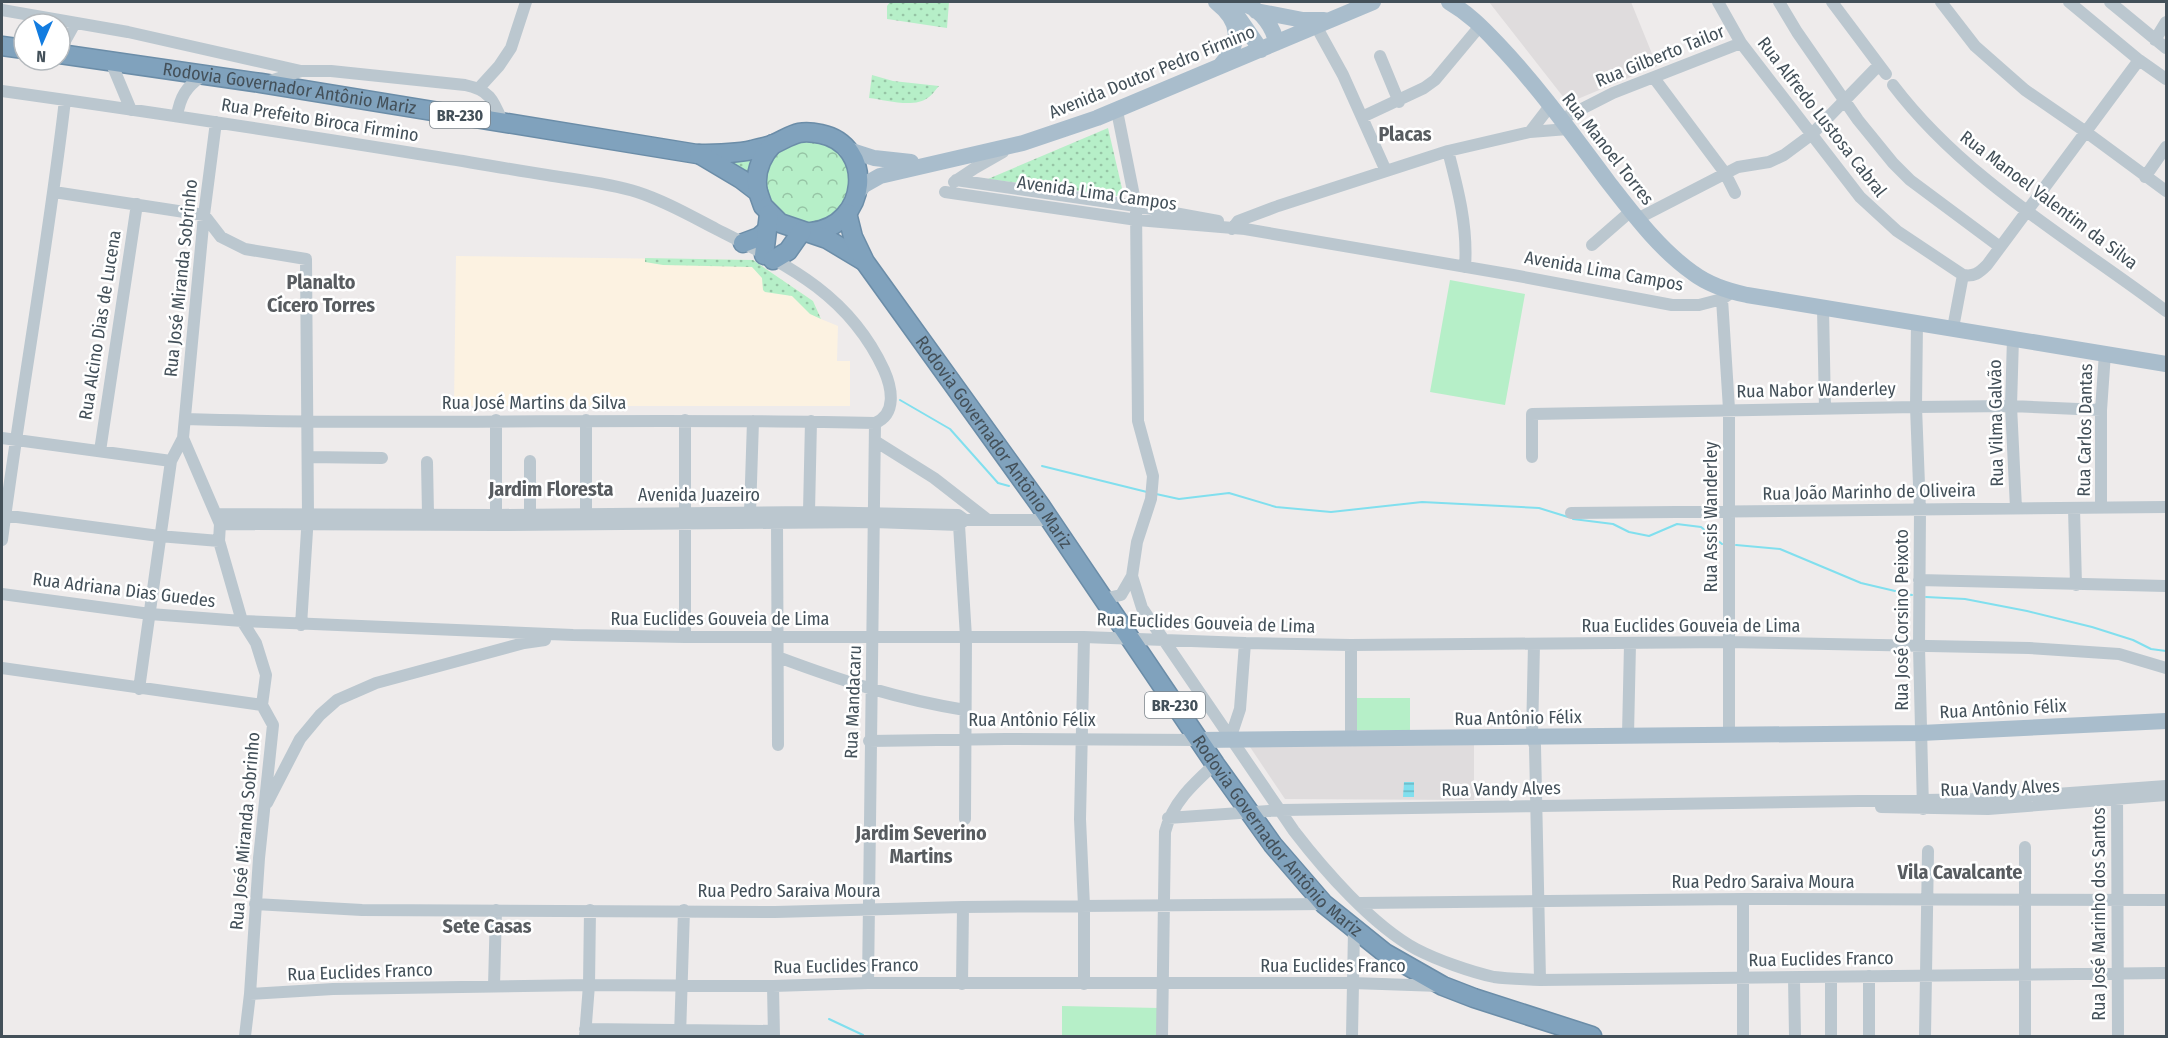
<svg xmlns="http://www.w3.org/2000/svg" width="2168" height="1038" viewBox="0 0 2168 1038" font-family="'Fira Sans Condensed',sans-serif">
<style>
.commercial{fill:#fcf2e1}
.education{fill:#dfdcdd}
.grass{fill:url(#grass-dots)}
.park{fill:url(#park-crowns)}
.pitch{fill:#b6efc8}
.water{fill:url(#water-rules)}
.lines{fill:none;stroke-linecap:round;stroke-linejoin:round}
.stream{stroke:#81dfee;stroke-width:2}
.highway-casing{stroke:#6b8da8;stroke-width:21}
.minor{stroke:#bbc7cf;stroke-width:12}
.major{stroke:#a9bdcc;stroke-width:16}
.highway{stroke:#80a2bd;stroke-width:18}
.labels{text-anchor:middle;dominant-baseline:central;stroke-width:5;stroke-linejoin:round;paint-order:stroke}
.shield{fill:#fff;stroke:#7b848b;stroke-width:1.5}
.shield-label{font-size:16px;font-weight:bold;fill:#435059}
.street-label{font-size:18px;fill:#435059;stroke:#fff}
.neighbourhood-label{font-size:20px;font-weight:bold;fill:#585c60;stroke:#fff}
</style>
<defs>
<pattern id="grass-dots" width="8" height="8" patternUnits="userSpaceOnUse" patternTransform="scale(1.5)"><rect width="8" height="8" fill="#b6efc8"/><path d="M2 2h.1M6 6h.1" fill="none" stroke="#96c4a5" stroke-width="1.8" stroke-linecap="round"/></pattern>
<pattern id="park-crowns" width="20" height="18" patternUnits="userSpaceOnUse" patternTransform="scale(1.5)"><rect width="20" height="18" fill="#b6efc8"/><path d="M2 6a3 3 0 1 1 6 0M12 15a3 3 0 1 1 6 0" fill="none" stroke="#96c4a5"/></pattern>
<pattern id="water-rules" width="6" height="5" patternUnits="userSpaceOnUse" patternTransform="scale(1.5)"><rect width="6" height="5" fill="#81dfee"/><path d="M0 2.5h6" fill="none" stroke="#6bb7c4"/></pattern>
</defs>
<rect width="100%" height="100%" fill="#eeebeb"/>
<!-- commercial -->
<path class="commercial" d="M456,256L753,260L813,301L821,319L838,326L837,361H850V406H454Z"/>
<!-- education -->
<path class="education" d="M1489,2H1631L1657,66L1568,103Z
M1474,745V800L1285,799L1250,747Z"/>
<!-- grass -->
<path class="grass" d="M890,2H949L947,28L887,19V6Z
M872,75L893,81L939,86C936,89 933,94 929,97C914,109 887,100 869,98Z
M1108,128L1124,197L988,179Z
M759,152L752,181L721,160Z
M645,258L753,260L813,301L821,319L810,314L792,296L765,292L763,290L762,278L752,267L663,265L645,262Z"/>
<!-- park -->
<path class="park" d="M809,136L842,152L853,174L845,209L813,227L778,216L762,184L768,160L775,150Z"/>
<!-- pitch -->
<path class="pitch" d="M1450,280L1525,294L1505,405L1430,392Z
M1357,698H1410V731L1357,730Z
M1062,1006L1159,1008V1036H1062Z"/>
<!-- water -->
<path class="water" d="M1404,782H1414V797H1403Z"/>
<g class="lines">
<!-- stream -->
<path class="stream" d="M900,400L950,429L998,483L1009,486
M1042,466L1147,492
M1156,494L1179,499L1229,493L1276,507L1331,512L1422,502L1539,508L1568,517
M1573,519L1613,524L1629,532L1649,536L1677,524L1701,527L1722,544
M1736,545L1780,549L1861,583L1912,595
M1926,597L1965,599L2027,611L2092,627L2133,640L2151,649L2166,651
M829,1019L863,1035"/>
<defs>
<g id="highway">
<path d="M2,46L24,49"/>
<path id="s1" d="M60,54L261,83L697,154C715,154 734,154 752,150C759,148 767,147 774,144C793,135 798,129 821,134C875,145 869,226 811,232"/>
<path d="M699,154L741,179L758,192L763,206L780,223L827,239L862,260"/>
<path d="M758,192C754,173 760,158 773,144"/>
<path id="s2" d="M847,213L853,237L865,262L1040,505L1215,764L1273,845L1324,904L1385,953L1443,986L1474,998L1592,1036"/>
<path d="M743,243L759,237L766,231"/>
<path d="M764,255L769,214"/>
<path d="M773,260L788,251L802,231"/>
</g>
</defs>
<!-- highway casing -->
<use href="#highway" class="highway-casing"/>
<!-- minor -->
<path class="minor" d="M1718,2L1741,43L1860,197L1897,231L1963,275C1974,277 1979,273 1987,265L2139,60
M1779,2L1797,32L1858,120L1893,163L1910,180L2000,247
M1832,2L1886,74
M1941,2L1975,46L2025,90L2086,132L2166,191
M2069,2L2139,60L2166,79
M2110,2L2166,48
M2,10L128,32L301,71
M1316,26L1343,75L1386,171
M2155,40L2166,22
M60,50L75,23
M1380,56L1399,102
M111,62L131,110
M1654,78L1725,173L1735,193
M267,82L301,71H331L465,85C489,90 493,99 502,121
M1893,85C1965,180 2072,240 2166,311
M479,88L499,66L511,48L526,2
M2,91C145,111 288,133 431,156C470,162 508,169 547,175C577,180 608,183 637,192C665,201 691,216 716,229C787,265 849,294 884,370C892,388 897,414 875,423C645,417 415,426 185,419
M1117,111L1136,206L1138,421L1153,476L1151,499L1137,542L1132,576L1142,608L1294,831C1324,870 1372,925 1416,949C1437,960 1471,972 1494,977C1509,979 1525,979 1540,980L2166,973
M177,116C180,97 186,87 202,76
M1362,117L1424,88L1435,80L1480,26
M1560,120L1613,93L1741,43
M1530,132L1550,106
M1448,151C1458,189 1468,227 1465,267
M2145,177L2166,147
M956,180L1136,206L1218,221
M954,182L975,168L1003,152
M54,192L204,215L221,237L245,249L306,259L308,515L301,625
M945,192L1137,220L1245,229L1513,275L1672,305H1699L1722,299L1732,292
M1637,219L1738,167L1769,162L1784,155L1811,135L1879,65
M1232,229L1238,221L1278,206L1448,151L1530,132L1568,129
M1592,245L1631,211
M1722,299L1729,409V736
M1823,308L1825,409
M1917,322L1916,407L1920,511L1919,647L1923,809
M1953,328L1963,275
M2013,338L2011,406L2016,508
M685,420V637
M2,438L171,461
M183,438L220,524L219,541L242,621L256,643L266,675L262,705L273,725L259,858L250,994L245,1036
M875,441L934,478L988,520
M100,451L137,204
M308,457L382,458
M1532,457V414L1916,407L2011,406L2101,410
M427,462L428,514
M2101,507V410L2105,353
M2074,508L2076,585
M809,512L811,421
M586,513V420
M750,513L753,421
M1571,513L2166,507
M216,514L496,515L809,512L958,515L965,520H1050
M2,515L159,536L219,541
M530,515V461
M496,521V420
M777,522L778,745
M220,524L496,525L874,522L959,525L965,520
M959,525L966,637L965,819
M2,540C21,393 48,247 65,100
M1919,580L2166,586
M2,594L150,614L242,621L573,635L685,637H1084L1245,643L1351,645L1729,642L2029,648L2119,654L2166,668
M1103,599L1121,595L1132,576
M1534,644L1532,737L1535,746L1540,980
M778,657C842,681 898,699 965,710
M2,668L262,705
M139,689L171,461L183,438L204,215L216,122
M1628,735L1630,644
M1230,739L1240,709L1245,643
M1351,740V645
M869,741L1005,739L1198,740
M2117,792L2118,1036
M267,803L300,739L320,715L337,700L376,683L524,643L545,640
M1881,807L1988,809L2166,795
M1168,818L1282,810L1988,799L2166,786
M2025,847V1036
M1743,899V1036
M1360,903L1743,899L2166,900
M255,904L362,910L775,912L963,907L1324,904
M1831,977V1036
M1794,978L1795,1036
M868,983L875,423
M962,984L963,907
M1084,984V906L1080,819L1084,637
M494,986L496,910
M773,986L774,1036
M250,994L333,989L589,985L773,986L868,983H1353L1440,986
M585,1029L774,1031
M585,1036L589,985L590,910
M680,1036L684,910
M1162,1036L1165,832C1172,803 1193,784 1215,764
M1352,1036L1354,930
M1869,1036V976
M1925,1036L1928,851"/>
<!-- major -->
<path class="major" d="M1216,2C1241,22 1242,42 1220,66
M1222,2C1230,4 1239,2 1247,5C1262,11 1274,28 1276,43
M1449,2C1468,13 1482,27 1497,43C1538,86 1573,135 1609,183C1634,215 1659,249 1693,273C1709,285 1728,291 1747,295L2166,364
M1256,11L1303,20H1324
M1236,14L1261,50
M846,149L874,158L911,162
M857,193L864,185L880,176L1023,143L1097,118L1373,2
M1198,740L1921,733L2166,721"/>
<!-- highway -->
<use href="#highway" class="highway"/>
</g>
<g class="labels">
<!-- shield labels -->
<g class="shield">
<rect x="430" y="102" width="60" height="26" rx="4.5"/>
<rect x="1145" y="692" width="60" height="26" rx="4.5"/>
</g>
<g class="shield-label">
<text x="460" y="115">BR-230</text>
<text x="1175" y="705">BR-230</text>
</g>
<!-- street labels -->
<g class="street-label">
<text transform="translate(1660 56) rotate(-22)">Rua Gilberto Tailor</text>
<text transform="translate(1152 72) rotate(-22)">Avenida Doutor Pedro Firmino</text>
<text stroke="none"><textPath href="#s1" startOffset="232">Rodovia Governador Antônio Mariz</textPath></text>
<text transform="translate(1822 117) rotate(52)">Rua Alfredo Lustosa Cabral</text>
<text transform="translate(320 120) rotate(9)">Rua Prefeito Biroca Firmino</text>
<text transform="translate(1608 149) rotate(52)">Rua Manoel Torres</text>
<text transform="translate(1097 193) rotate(8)">Avenida Lima Campos</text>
<text transform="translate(2049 200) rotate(37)">Rua Manoel Valentim da Silva</text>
<text transform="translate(1604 271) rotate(10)">Avenida Lima Campos</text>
<text transform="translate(181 278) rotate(-84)">Rua José Miranda Sobrinho</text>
<text transform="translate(100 325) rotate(-81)">Rua Alcino Dias de Lucena</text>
<text transform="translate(1816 390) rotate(-1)">Rua Nabor Wanderley</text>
<text x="534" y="403">Rua José Martins da Silva</text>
<text transform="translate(1996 423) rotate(-91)">Rua Vilma Galvão</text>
<text transform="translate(2085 430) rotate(-89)">Rua Carlos Dantas</text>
<text stroke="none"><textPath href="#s2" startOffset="274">Rodovia Governador Antônio Mariz</textPath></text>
<text transform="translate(1869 492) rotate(-1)">Rua João Marinho de Oliveira</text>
<text x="699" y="495">Avenida Juazeiro</text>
<text transform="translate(1711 517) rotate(-90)">Rua Assis Wanderley</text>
<text transform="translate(124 590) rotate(7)">Rua Adriana Dias Guedes</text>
<text x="720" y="619">Rua Euclides Gouveia de Lima</text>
<text transform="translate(1902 620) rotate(-90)">Rua José Corsino Peixoto</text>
<text transform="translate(1206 623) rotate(2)">Rua Euclides Gouveia de Lima</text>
<text x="1691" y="626">Rua Euclides Gouveia de Lima</text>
<text transform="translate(853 702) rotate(-88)">Rua Mandacaru</text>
<text transform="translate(2003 709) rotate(-3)">Rua Antônio Félix</text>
<text transform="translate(1518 718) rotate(-1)">Rua Antônio Félix</text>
<text x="1032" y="720">Rua Antônio Félix</text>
<text transform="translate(2000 788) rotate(-2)">Rua Vandy Alves</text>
<text transform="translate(1501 789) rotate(-1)">Rua Vandy Alves</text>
<text transform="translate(245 831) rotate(-85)">Rua José Miranda Sobrinho</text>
<text stroke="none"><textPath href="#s2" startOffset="760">Rodovia Governador Antônio Mariz</textPath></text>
<text x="1763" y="882">Rua Pedro Saraiva Moura</text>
<text x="789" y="891">Rua Pedro Saraiva Moura</text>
<text transform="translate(2099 914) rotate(-90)">Rua José Marinho dos Santos</text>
<text transform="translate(1821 959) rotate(-1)">Rua Euclides Franco</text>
<text transform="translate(846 966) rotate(-1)">Rua Euclides Franco</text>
<text x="1333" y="966">Rua Euclides Franco</text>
<text transform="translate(360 972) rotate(-2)">Rua Euclides Franco</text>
</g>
<!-- neighbourhood labels -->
<g class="neighbourhood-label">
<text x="1405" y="134">Placas</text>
<text x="321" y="282">Planalto<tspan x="321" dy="23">Cícero Torres</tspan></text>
<text x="551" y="489">Jardim Floresta</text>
<text x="921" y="833">Jardim Severino<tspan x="921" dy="23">Martins</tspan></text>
<text x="1960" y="872">Vila Cavalcante</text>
<text x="487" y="926">Sete Casas</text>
</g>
</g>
<!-- border -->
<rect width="2168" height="1038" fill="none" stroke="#435059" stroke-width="6"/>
<!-- north arrow -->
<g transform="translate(42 42) rotate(183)"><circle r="28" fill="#ffffff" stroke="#b4b9bd" stroke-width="1.5"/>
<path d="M0-4.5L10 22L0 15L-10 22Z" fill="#127ce0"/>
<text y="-9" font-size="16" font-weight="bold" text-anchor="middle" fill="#435059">N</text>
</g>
</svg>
